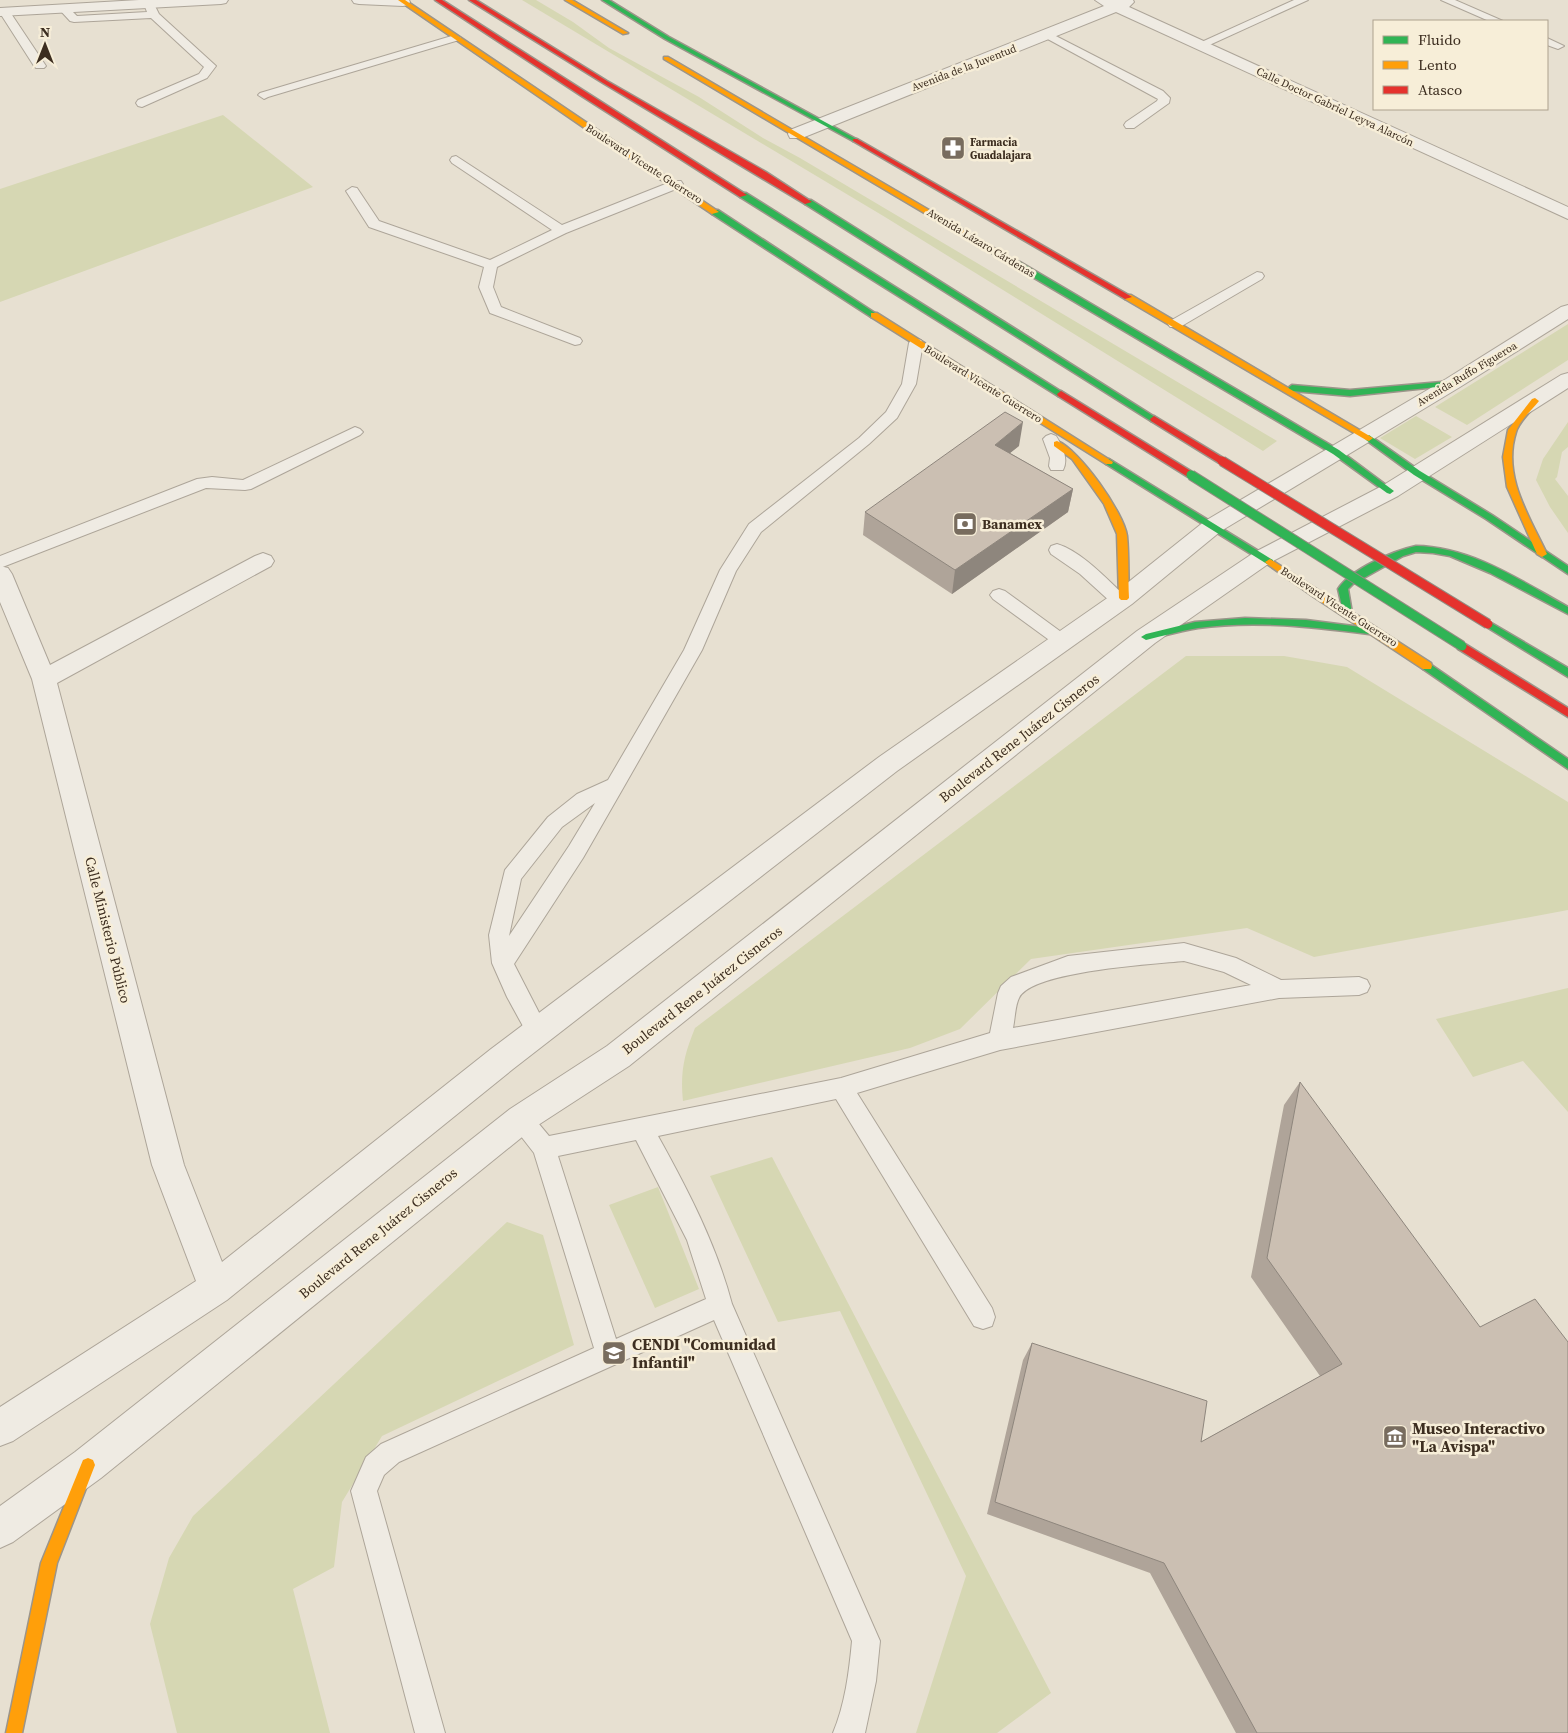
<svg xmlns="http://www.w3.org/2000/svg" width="1568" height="1733" viewBox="0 0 1568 1733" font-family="'Source Serif 4',serif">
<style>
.green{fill:#d6d7b3}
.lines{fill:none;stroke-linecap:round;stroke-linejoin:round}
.lane-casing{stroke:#ada599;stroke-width:2}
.street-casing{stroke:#ada599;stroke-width:2}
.fast-casing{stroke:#9c958a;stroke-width:3}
.slow-casing{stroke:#9c958a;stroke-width:3}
.jam-casing{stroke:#9c958a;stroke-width:3}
.lane{fill:#efebe3;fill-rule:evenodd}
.street{fill:#efebe3;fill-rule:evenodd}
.fast{fill:#30b455;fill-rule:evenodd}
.slow{fill:#ff9f0a;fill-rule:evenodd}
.jam{fill:#e5322d;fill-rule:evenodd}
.fast-bridge-casing{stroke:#928b80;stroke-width:11;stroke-linecap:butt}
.jam-bridge-casing{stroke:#928b80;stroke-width:11;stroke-linecap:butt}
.fast-bridge{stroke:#30b455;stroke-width:9}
.jam-bridge{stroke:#e5322d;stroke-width:9}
.wall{fill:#afa499}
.shaded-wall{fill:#8e867d}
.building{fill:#cbbfb2;stroke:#8e867d}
.labels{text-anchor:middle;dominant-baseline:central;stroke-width:5;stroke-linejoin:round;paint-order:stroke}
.far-street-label{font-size:11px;fill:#3d2e20;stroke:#f7eed8}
.far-poi-label{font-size:11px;font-weight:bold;fill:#3d2e20;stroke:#f7eed8;text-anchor:start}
.poi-label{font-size:14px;font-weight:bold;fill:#3d2e20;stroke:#f7eed8;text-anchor:start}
.street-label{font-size:14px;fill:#3d2e20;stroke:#f7eed8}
.near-poi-label{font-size:16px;font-weight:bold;fill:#3d2e20;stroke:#f7eed8;text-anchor:start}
</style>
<rect width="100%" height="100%" fill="#e7e0d1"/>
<!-- green -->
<path class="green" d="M522,0H536L573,22L609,48L699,97L763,138L800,158L1277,441L1263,451L885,217Z
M223,115L313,187L0,302V189Z
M1568,324V360L1467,425L1435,407Z
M1416,416L1452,437L1415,459L1380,438Z
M1568,422V447L1562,452L1557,477L1555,479L1568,496V533L1550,507L1536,480L1543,459Z
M1186,656H1284L1347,667L1568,802V910L1314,957L1247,928L1031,959L960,1029L910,1048L683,1101C680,1072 684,1055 695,1028Z
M1568,988V1112L1523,1061L1473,1077L1436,1019Z
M772,1157L1051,1693L997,1733H916L966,1576L840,1311L778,1322L710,1176Z
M658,1187L699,1289L655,1308L609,1205Z
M507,1222L543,1235L574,1345L382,1436L342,1502L334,1567L293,1589L330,1733H177L150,1624L169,1558L193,1516Z"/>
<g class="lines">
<defs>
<path id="lane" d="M1294,0H1308L1205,47H1197L1195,45Z
M1441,0H1455L1503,21H1489Z
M149,1L153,2L159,14L216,66L207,78L142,107L138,106L136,103L138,100L199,74L204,67L151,18L74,22L70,21L58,8L59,6H67L77,16L147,12L144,4Z
M5,9L10,12L46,66L44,68H36L34,66L0,13L1,10Z
M1048,32L1163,91L1170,98L1169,103L1134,128H1126L1124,125L1126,122L1157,101L1158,99L1044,37L1042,35Z
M455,35L461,38L459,40L268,97L264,99L258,95L260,93Z
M1547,38L1564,46L1558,49L1547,45Z
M456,156L562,225L673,181H681L683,184L681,187L566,233L497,267L493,287L501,307L580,338L582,341L580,344L575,345L490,313L479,287L484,267L369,227L346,191L352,187L357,188L379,221L490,260L552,230L452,163L450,160L452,157Z
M1257,272L1262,273L1264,276L1262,279L1180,327H1170L1168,324L1170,321Z
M916,339L921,340L923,343L916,384L897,418L869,444L761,532L736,571L702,650L622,790L583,858L514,964L549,1032L546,1039L538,1042L530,1039L507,997L492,963L489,935L505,870L548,817L577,794L608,780L684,650L720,570L749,524L859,438L886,412L902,384L909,343L911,340ZM595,803L569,846L509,936L521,879L562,827Z
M355,427L360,429L363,432L360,435L251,489L245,490L206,488L0,568V556L197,479L212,477L243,480Z
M1051,434L1056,436C1062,445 1069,459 1063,470H1051L1049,466L1050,458L1043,439L1046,436Z
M1057,544C1081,551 1107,579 1125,596L1128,600L1125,604L1119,606L1113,604L1080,574L1051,554L1049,550L1051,546Z
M999,589L1005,591L1068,637L1071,641L1068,645L1062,647L1056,645L993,599L990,595L993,591Z
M1184,943L1236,958L1281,980L1359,977L1367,980L1370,986L1367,992L1359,995L1279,998L1000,1050L857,1093L992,1308L995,1317L992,1326L983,1329L974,1326L836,1099L658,1136C688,1190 716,1244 732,1304L880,1641L876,1681L865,1733H833C845,1704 849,1673 852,1641L714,1320L399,1462L384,1475L377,1491L445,1733H415L351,1491L366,1457L381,1444L594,1348L534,1153L513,1126L510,1119L513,1112L521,1109L529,1112L549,1136L841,1078L990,1033L998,993L1001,986L1011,977L1068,956ZM1184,961L1224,972L1251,985L1013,1028C1015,1019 1015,1006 1019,998C1031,971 1155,964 1184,961ZM636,1140L687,1240L706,1299L616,1339L558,1156Z"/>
<path id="street" d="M139,0H228L226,3L221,4L0,16V8Z
M352,0H409L410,2L408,5L403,6L359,4L354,3Z
M1095,0H1133L1134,2L1129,7L1568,207V219L1116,12L802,138H790L788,134L790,130L1104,6Z
M1568,305V319L1460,387L1221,531L1132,604L897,771L513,1069L227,1300L13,1441L0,1446V1407L196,1281L152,1165L32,679L0,602V566L8,568L12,574L50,665L255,556L263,553L271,556L274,561L271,566L57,683L184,1165L222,1262L491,1049L879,757L1116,592L1205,521L1446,379L1561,307Z
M1568,373V388L1398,496L1271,562L1155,643L629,1066L532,1129L101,1478L13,1542L0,1548V1506L75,1452L510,1109L607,1046L1137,631L1255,552L1382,486L1561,375Z"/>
<path id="fast" d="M602,0H609L669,37L858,140L853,141L665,39Z
M740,193H746L1065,394L1064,396H1058L740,197Z
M805,200H811L1158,419L1154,422L1151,421L805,204Z
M712,210H718L878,315L871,317L712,214Z
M1014,262H1020L1339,450L1394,491L1390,494L1387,493L1333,454L1014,266Z
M1453,381H1456V385L1350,396L1292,391L1288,388L1292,385L1350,390Z
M1369,435L1420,471L1492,515L1568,566V574L1486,519L1414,475L1366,440L1365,438Z
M1109,459L1273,560V564H1267L1106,464L1105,462Z
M1416,546C1472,547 1521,581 1568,607V614L1490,573L1450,556L1433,553L1416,552L1403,556L1353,584L1348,589L1352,613L1347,616L1344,615L1338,589C1351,569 1393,551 1416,546Z
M1245,618L1306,620L1369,628L1374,631L1369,634C1312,627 1255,620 1198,628C1180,631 1163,636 1146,640L1141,637L1146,634L1195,622Z
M1488,621L1568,668V677L1485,626L1483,624Z
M1427,662L1568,759V769L1423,669L1422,666L1423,663Z"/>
<path id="slow" d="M398,0H405L719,212L712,214L599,138Z
M565,0H572L628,33L623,34Z
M664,57H668L1021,264L1014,266L664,59Z
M1125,295H1131L1373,438L1369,441L1366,440L1125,299Z
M871,313H877L1113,462L1112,464H1106L871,317Z
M1535,398L1539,401C1532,410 1519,421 1516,432C1502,476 1529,516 1547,554L1542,557L1537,554L1507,487L1503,457L1508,430L1532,399Z
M1057,441C1079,449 1124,513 1127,536C1129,556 1128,578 1129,598L1127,600H1121L1119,598L1117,534L1104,504L1072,459L1054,446V442Z
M1270,559L1431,663L1432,666L1431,669H1423L1314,597L1267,564L1265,562Z
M88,1458L93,1460L95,1465L57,1563L22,1733H6L41,1563L83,1460Z"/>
<path id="jam" d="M435,0H442L747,195L740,197L580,95Z
M469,0H476L607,81L766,172L812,202L805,204L603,83Z
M853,139H857L1132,297L1125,299L853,141Z
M1061,391L1194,473L1195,475L1191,478L1188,477L1058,396L1057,394Z
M1154,416L1225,459L1226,461L1222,464L1219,463L1151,421L1150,419Z
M1462,642L1568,708V717L1458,649L1457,646L1458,643Z"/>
</defs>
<!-- lane casing -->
<use href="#lane" class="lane-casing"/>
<!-- street casing -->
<use href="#street" class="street-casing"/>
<!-- fast casing -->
<use href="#fast" class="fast-casing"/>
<!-- slow casing -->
<use href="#slow" class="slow-casing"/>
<!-- jam casing -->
<use href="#jam" class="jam-casing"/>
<!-- lane -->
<use href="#lane" class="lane"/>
<!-- street -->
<use href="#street" class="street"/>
<!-- fast -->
<use href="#fast" class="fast"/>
<!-- slow -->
<use href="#slow" class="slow"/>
<!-- jam -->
<use href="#jam" class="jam"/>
<defs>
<path id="fast-bridge" d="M1191,475L1462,646"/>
<path id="jam-bridge" d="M1222,461L1488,624"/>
</defs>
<!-- fast-bridge casing -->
<use href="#fast-bridge" class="fast-bridge-casing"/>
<!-- jam-bridge casing -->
<use href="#jam-bridge" class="jam-bridge-casing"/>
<!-- fast-bridge -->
<use href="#fast-bridge" class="fast-bridge"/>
<!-- jam-bridge -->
<use href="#jam-bridge" class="jam-bridge"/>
</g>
<!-- wall -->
<path class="wall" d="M1019,446L1010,453L1073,489L1068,512L952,594L863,535L865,512Z
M1300,1082L1568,1733H1236L1150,1573L987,1514L1023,1360L1032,1343L1201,1442L1320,1376L1251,1277L1284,1105Z"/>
<!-- shaded-wall -->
<path class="shaded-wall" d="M1023,422L1019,446L991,468L995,445Z
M1073,489L1068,512L952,594L955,570Z"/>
<!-- building -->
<path class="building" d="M1005,412L1023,422L995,445L1073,489L955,570L865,512Z
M1300,1082L1480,1327L1535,1299L1568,1342V1733H1257L1164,1563L995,1502L1032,1343L1207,1401L1201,1442L1342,1364L1267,1258Z"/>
<!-- icons -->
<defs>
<symbol id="pharmacy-square" viewBox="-11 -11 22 22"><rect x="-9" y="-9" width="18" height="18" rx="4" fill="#786c5e" stroke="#f7eed8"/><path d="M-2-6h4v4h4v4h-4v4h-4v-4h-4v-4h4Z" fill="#fff"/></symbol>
<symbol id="bank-square" viewBox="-11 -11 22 22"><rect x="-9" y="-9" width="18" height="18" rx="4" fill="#786c5e" stroke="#f7eed8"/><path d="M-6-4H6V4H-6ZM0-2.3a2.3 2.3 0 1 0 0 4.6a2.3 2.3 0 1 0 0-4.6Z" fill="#fff"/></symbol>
<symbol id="school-square" viewBox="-11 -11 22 22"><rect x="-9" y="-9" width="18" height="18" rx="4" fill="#786c5e" stroke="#f7eed8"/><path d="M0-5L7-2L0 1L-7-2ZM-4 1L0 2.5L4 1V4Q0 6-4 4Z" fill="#fff"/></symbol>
<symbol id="museum-square" viewBox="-11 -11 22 22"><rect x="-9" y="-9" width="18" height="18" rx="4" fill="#786c5e" stroke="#f7eed8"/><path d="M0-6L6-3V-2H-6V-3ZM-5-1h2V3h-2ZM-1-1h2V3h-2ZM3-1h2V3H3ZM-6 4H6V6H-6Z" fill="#fff"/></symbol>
</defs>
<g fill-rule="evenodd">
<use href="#pharmacy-square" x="939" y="134" width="28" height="28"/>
<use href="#bank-square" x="951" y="510" width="28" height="28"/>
<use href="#school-square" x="600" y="1339" width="28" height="28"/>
<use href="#museum-square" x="1381" y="1423" width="28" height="28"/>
</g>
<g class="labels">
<!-- far-street labels -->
<g class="far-street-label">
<text transform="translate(964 68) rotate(-21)">Avenida de la Juventud</text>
<text transform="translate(1335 107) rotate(25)">Calle Doctor Gabriel Leyva Alarcón</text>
<text transform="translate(644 164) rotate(33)">Boulevard Vicente Guerrero</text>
<text transform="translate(981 243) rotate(31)">Avenida Lázaro Cárdenas</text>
<text transform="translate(1467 374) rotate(-31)">Avenida Ruffo Figueroa</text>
<text transform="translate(983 384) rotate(32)">Boulevard Vicente Guerrero</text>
<text transform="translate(1339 607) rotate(33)">Boulevard Vicente Guerrero</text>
</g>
<!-- far-poi labels -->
<g class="far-poi-label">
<text x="970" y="142">Farmacia<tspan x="970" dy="13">Guadalajara</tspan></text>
</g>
<!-- poi labels -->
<g class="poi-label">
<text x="982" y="524">Banamex</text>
</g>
<!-- street labels -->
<g class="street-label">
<text transform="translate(1019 738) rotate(-38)">Boulevard Rene Juárez Cisneros</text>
<text transform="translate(108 930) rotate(76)">Calle Ministerio Público</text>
<text transform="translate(702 990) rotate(-38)">Boulevard Rene Juárez Cisneros</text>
<text transform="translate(378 1233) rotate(-39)">Boulevard Rene Juárez Cisneros</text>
</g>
<!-- near-poi labels -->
<g class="near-poi-label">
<text x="632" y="1344">CENDI "Comunidad<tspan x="632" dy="18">Infantil"</tspan></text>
<text x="1412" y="1428">Museo Interactivo<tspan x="1412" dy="18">"La Avispa"</tspan></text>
</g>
</g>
<!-- legend -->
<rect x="1373" y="20" width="175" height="90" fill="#f7eed8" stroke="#ada18e"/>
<rect x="1383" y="36" width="25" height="8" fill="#30b455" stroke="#ada18e"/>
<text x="1418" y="45" font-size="15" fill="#3d2e20">Fluido</text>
<rect x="1383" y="61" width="25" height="8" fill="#ff9f0a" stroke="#ada18e"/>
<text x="1418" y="70" font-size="15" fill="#3d2e20">Lento</text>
<rect x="1383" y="86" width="25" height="8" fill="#e5322d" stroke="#ada18e"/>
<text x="1418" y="95" font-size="15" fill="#3d2e20">Atasco</text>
<!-- north arrow -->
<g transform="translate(45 45)" stroke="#f7eed8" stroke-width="4" paint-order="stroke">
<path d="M0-4L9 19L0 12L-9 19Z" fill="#3d2e20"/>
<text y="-8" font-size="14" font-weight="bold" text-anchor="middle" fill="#3d2e20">N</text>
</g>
</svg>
